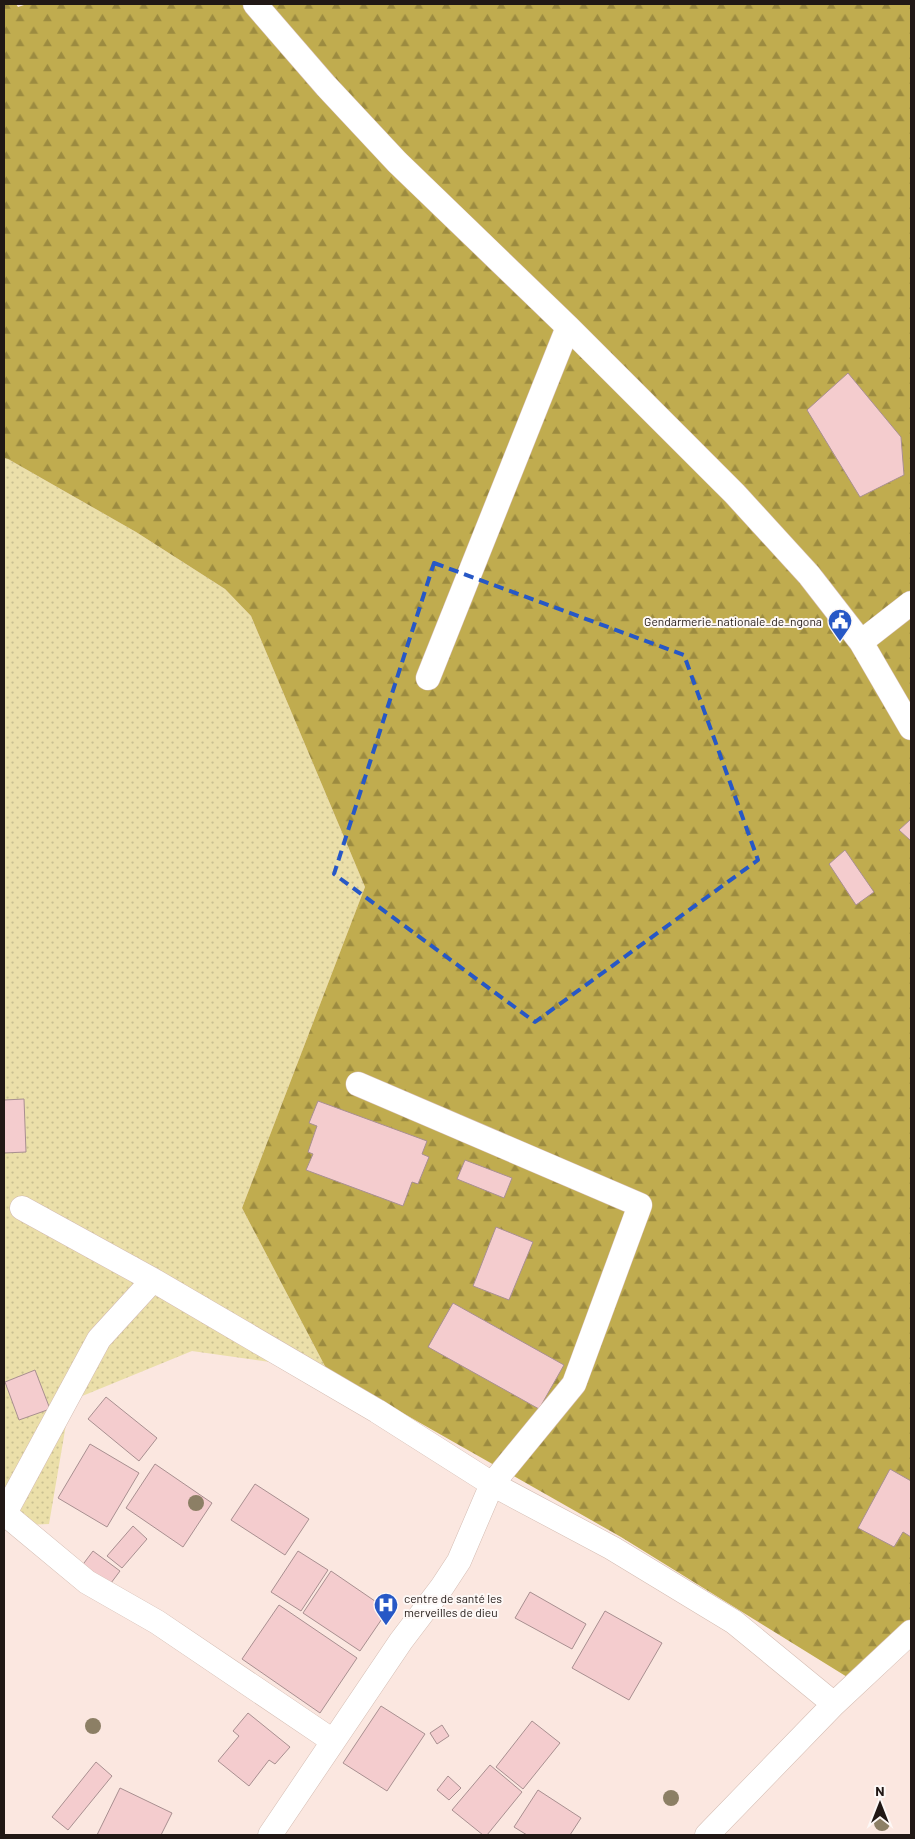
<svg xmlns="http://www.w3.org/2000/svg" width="915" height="1839" viewBox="0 0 915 1839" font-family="Barlow,sans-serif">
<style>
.grass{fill:url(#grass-dots)}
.forest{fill:url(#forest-firs)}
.building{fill:#f4ccce;stroke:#a88f90}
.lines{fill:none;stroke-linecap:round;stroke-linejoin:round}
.minor-casing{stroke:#d4bcb2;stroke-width:25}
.minor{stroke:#fff;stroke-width:24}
.tree{fill:#8c7f65}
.marked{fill:none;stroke:#2758c6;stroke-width:4;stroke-dasharray:10 6;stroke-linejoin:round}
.labels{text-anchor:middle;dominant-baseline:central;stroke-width:4;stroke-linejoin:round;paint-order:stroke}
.poi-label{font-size:12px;fill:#211815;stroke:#fdf8f6;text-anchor:end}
</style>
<defs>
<pattern id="grass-dots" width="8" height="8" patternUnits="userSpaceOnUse" patternTransform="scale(1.25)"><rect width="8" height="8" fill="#ebdfa9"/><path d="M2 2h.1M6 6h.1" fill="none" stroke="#c9bf91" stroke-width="1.8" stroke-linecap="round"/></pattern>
<pattern id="forest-firs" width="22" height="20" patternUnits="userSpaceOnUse" patternTransform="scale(1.25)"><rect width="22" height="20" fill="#c0ac4f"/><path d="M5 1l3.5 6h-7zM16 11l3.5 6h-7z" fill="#9c8b40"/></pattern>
</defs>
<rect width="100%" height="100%" fill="#fbe7e0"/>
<!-- grass -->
<path class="grass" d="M4,458L8,459L136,532L225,589L251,616L365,887L242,1208L327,1370L192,1351L70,1401L49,1524L4,1526Z"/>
<!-- forest -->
<path class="forest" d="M4,4H16L18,7L27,4H911V1625L852,1680L621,1537L327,1370L242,1208L365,887L251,616L225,589L136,532L8,459L4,458Z"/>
<!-- building -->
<path class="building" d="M848,373L901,437L904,475L860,497L807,410Z
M911,819V841L899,830Z
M845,850L874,892L856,905L829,864Z
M24,1099L26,1152L4,1153V1100Z
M318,1101L427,1141L422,1154L429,1157L418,1184L412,1182L403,1206L306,1170L313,1154L308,1152L317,1126L309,1123Z
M465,1160L512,1178L504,1198L457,1179Z
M496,1227L533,1242L509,1300L473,1286Z
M453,1303L564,1365L539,1409L428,1347Z
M35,1370L50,1409L19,1420L5,1382Z
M106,1397L157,1438L139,1461L88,1419Z
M90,1444L139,1473L107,1527L58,1498Z
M155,1464L212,1503L183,1547L126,1508Z
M890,1469L911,1481V1537L903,1532L894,1547L858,1528Z
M255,1484L309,1519L285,1555L231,1520Z
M133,1526L147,1539L122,1568L107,1556Z
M93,1551L120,1571L108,1587L81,1567Z
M298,1551L328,1570L301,1611L271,1592Z
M331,1571L388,1610L360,1651L303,1613Z
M530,1592L586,1624L572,1649L515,1618Z
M279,1605L357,1658L320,1713L242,1659Z
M605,1611L662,1643L629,1700L572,1668Z
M381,1706L425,1734L387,1791L343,1763Z
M248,1713L290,1747L275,1764L269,1760L249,1786L218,1761L239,1736L233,1731Z
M532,1721L560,1743L523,1789L496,1767Z
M442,1725L449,1736L437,1744L430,1733Z
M96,1762L112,1776L68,1830L52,1817Z
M490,1765L522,1792L487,1835H483L452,1810Z
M448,1776L461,1788L449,1800L437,1790Z
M120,1788L172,1813L161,1835H97Z
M538,1790L581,1818L570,1835H527L514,1827Z"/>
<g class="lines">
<defs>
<path id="minor" d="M255,4L326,86L397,162L568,327L735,494L809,575L861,642L911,728
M861,642L911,603
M428,678L568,327
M22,1208L153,1280L377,1411L492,1484L612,1548L734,1622L834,1704
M4,1513L87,1582L157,1622L333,1741
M5,1513L99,1339L153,1280
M270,1835L401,1641L442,1587L459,1561L492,1484L574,1384L640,1205L358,1084
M707,1835L834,1704L911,1632"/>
</defs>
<!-- minor casing -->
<use href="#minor" class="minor-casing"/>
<!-- minor -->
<use href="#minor" class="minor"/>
</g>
<!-- trees -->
<g class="tree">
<circle cx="196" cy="1503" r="8"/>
<circle cx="93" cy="1726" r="8"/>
<circle cx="671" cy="1798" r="8"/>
<circle cx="882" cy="1823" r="8"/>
</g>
<!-- marked area -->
<path class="marked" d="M434,563L684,655L758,860L535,1022L334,874Z"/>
<!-- icons -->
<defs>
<symbol id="civic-pin" viewBox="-11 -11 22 30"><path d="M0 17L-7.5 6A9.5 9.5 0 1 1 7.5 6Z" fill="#2758c6" stroke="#fdf8f6"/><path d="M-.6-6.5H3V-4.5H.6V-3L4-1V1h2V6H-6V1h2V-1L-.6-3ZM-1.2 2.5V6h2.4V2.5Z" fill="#fff"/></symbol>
<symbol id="hospital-pin" viewBox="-11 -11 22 30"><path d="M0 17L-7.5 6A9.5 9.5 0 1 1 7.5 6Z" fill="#2758c6" stroke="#fdf8f6"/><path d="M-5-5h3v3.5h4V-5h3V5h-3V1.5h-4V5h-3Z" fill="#fff"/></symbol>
</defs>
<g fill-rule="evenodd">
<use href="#civic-pin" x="826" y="607" width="28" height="38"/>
<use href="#hospital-pin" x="372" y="1591" width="28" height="38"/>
</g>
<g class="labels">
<!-- poi labels -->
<g class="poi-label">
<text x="822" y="621">Gendarmerie_nationale_de_ngona</text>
<text x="404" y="1598" text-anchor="start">centre de santé les<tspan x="404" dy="14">merveilles de dieu</tspan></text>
</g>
</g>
<!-- border -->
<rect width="915" height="1839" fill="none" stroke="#211815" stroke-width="10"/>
<!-- north arrow -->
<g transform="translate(880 1804)" stroke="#fdf8f6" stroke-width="4" paint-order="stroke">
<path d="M0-4L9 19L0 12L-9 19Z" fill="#211815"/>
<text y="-8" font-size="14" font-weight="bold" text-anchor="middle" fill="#211815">N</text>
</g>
</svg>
